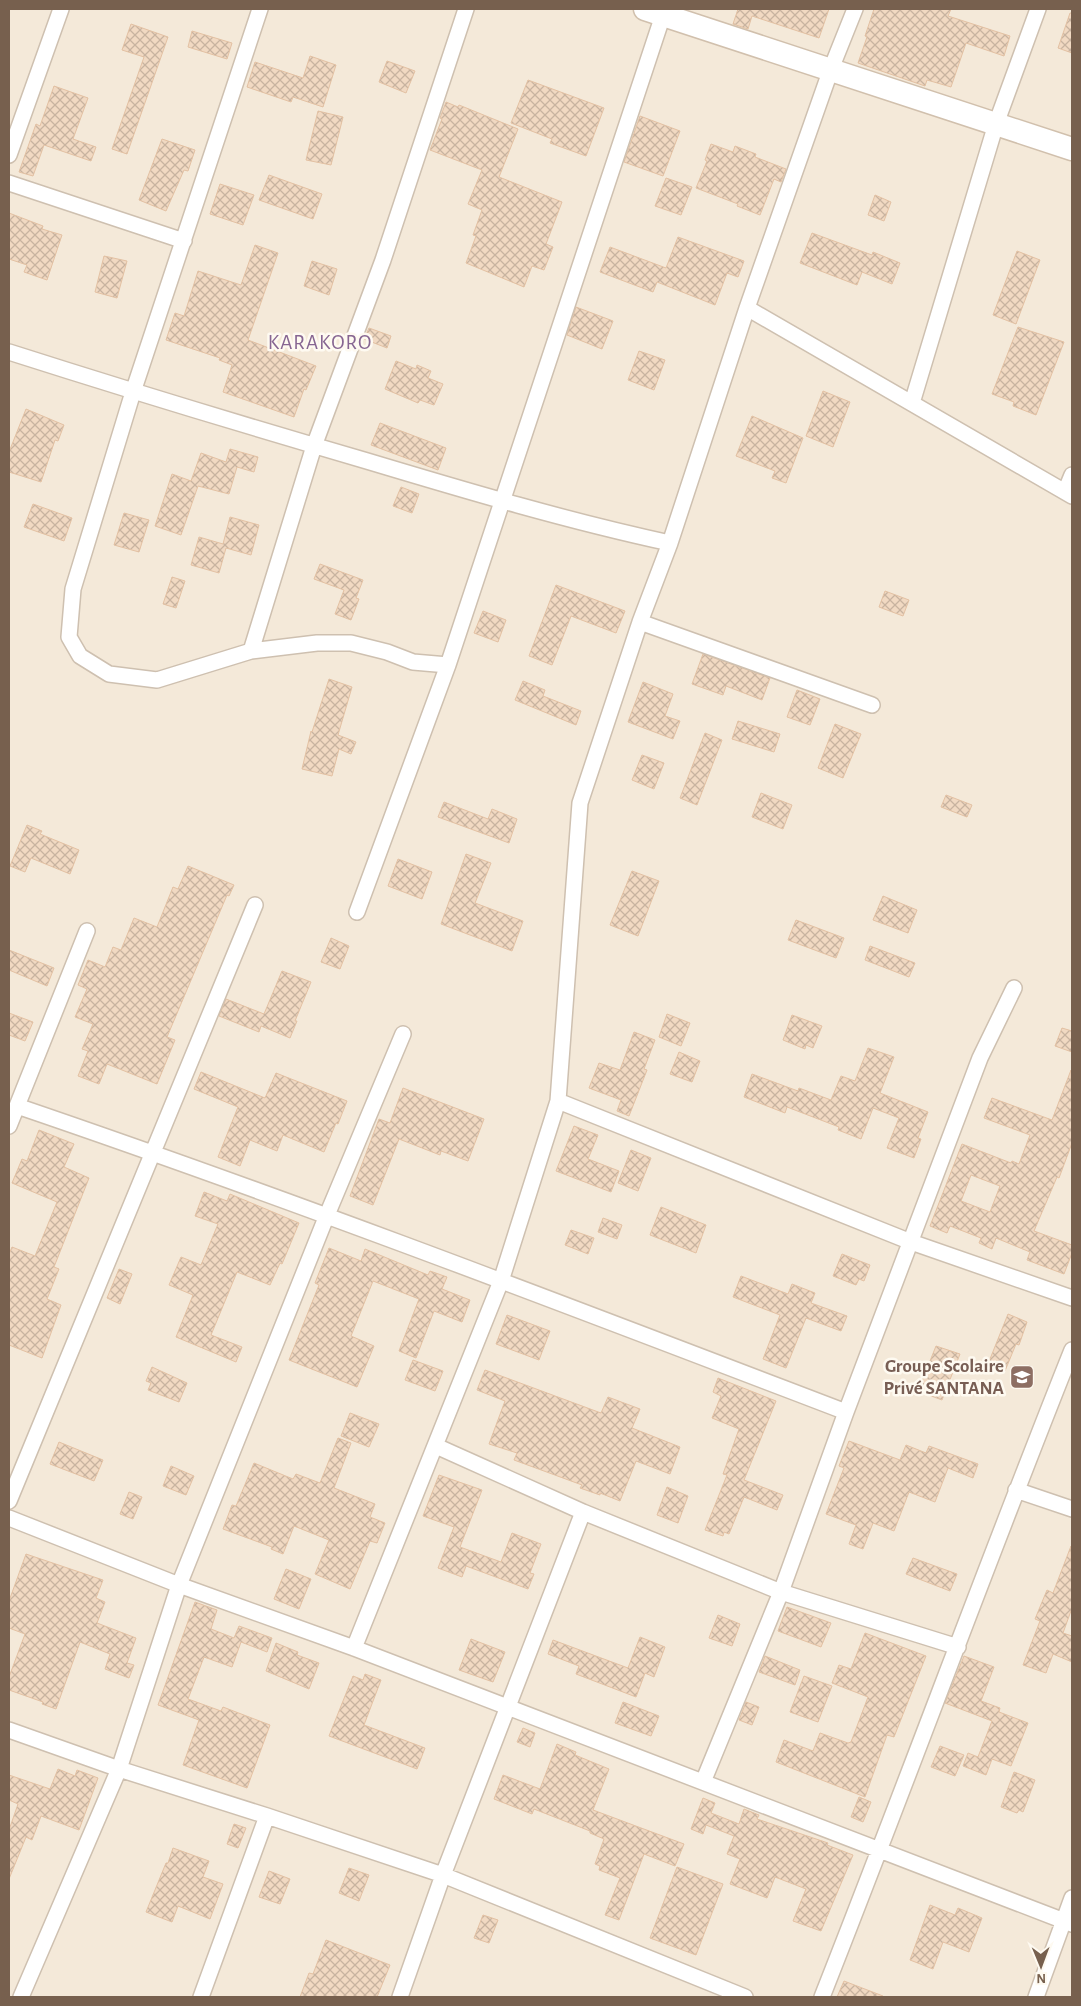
<svg xmlns="http://www.w3.org/2000/svg" width="1081" height="2006" viewBox="0 0 1081 2006" font-family="'Alegreya Sans',sans-serif">
<style>
.residential{fill:#f4e9d9}
.building{fill:url(#building-cross-hatch);stroke:#e3c1a3;fill-rule:evenodd}
.lines{fill:none;stroke-linecap:round;stroke-linejoin:round}
.street-casing{stroke:#cec0b0;stroke-width:18}
.secondary-casing{stroke:#d1c0ad;stroke-width:25}
.street{stroke:#fff;stroke-width:15}
.secondary{stroke:#fff;stroke-width:22}
.labels{text-anchor:middle;dominant-baseline:central;stroke-width:5;stroke-linejoin:round;paint-order:stroke}
.education-label{font-size:19px;font-weight:bold;fill:#785e54;stroke:#fefaf1;text-anchor:end}
.quarter-label{font-size:21px;letter-spacing:1px;fill:#876692;stroke:#fefaf1}
</style>
<defs>
<pattern id="building-cross-hatch" width="8" height="8" patternUnits="userSpaceOnUse" patternTransform="scale(1.25)"><rect width="8" height="8" fill="#f1d9c2"/><path d="M0 0l8 8M0 8l8-8" fill="none" stroke="#c8b3a0"/></pattern>
</defs>
<rect width="100%" height="100%" fill="#fcf7ea"/>
<!-- residential -->
<path class="residential" d="M9,9H1072V1997H9Z"/>
<!-- building -->
<path class="building" d="M738,9H829L819,38L752,16L748,29L733,24Z
M874,9H951L948,16L1010,36L1004,56L966,43L951,87L927,80L925,86L858,63L867,37L865,36Z
M1070,13H1072V53L1058,48Z
M131,24L168,37L127,154L112,149L144,57L122,50Z
M192,31L232,43L227,59L188,47Z
M310,56L336,65L323,107L293,97L291,102L247,87L255,62L303,78Z
M387,61L415,71L406,93L379,82Z
M528,80L604,108L586,156L550,143L552,139L511,123Z
M54,86L88,98L73,139L96,147L91,161L44,145L33,176L19,172L36,124L40,126Z
M446,102L458,107L459,105L518,129L499,177L562,202L546,244L553,247L544,270L532,266L524,287L466,263L476,236L473,235L482,210L468,204L482,170L430,150L442,119L440,118Z
M318,111L343,117L331,165L306,160Z
M640,116L680,131L663,176L624,162Z
M162,139L195,150L188,171L184,170L166,211L139,200Z
M711,144L733,152L735,146L756,154L755,157L786,169L781,182L774,179L760,215L737,206L738,204L696,188L707,161L705,160Z
M269,175L322,194L313,219L259,200Z
M666,178L692,187L681,215L655,206Z
M220,184L254,195L243,225L210,214Z
M875,195L891,202L884,221L868,215Z
M9,213L43,226L42,229L62,235L47,280L24,272L27,265L9,259Z
M812,233L872,255L873,252L900,263L892,284L862,272L857,285L800,263Z
M678,237L744,261L738,277L727,273L715,305L657,282L653,292L600,272L610,247L666,268Z
M255,245L278,253L248,340L316,366L306,390L304,389L294,417L223,392L232,365L219,360L220,358L166,340L175,313L184,316L198,271L241,285Z
M1017,251L1040,260L1016,324L993,315Z
M104,256L127,261L117,298L95,292Z
M312,261L337,269L329,295L304,286Z
M576,307L613,321L602,349L567,335Z
M1018,327L1064,342L1036,415L1013,406L1014,402L992,394Z
M369,328L391,336L387,348L364,339Z
M639,351L665,360L654,390L628,380Z
M396,361L416,369L417,365L431,371L428,378L443,384L434,405L420,400L418,403L385,389Z
M823,391L850,402L833,447L806,436Z
M26,409L64,425L58,441L55,440L41,482L9,472V452Z
M752,416L803,438L786,483L772,478L775,471L736,456Z
M380,423L446,448L438,470L371,445Z
M230,449L258,457L254,472L237,467L229,494L198,486L181,535L155,526L172,474L191,481L201,453L226,462Z
M401,487L419,494L412,513L393,506Z
M33,504L72,518L64,541L24,527Z
M124,513L149,520L139,552L114,545Z
M230,517L259,525L251,555L226,548L219,573L191,565L199,537L223,544Z
M320,564L363,580L356,598L359,599L351,620L335,614L344,590L314,579Z
M172,577L185,581L176,608L163,604Z
M556,585L625,611L616,633L571,616L552,665L529,656Z
M885,591L909,600L903,616L879,607Z
M483,611L506,620L498,642L474,633Z
M703,654L770,678L762,700L726,686L723,695L692,684Z
M329,679L352,687L338,735L356,742L351,754L339,749L332,776L302,769L311,731L312,732Z
M523,681L545,690L543,696L581,711L576,725L515,700Z
M643,682L673,694L665,716L680,721L673,739L628,722Z
M797,690L820,699L810,725L787,717Z
M738,721L780,734L774,752L732,739Z
M835,724L861,734L843,778L818,768Z
M705,733L722,740L697,805L680,798Z
M642,755L664,763L654,789L632,780Z
M761,793L792,805L783,829L752,817Z
M946,795L972,805L967,817L941,807Z
M444,802L488,819L492,809L517,819L509,843L438,817Z
M27,825L42,831L40,834L79,850L70,874L31,858L25,872L10,866Z
M466,854L491,863L475,903L523,921L512,951L441,924Z
M398,859L432,872L422,899L388,886Z
M188,866L234,885L229,896L227,895L167,1037L175,1040L157,1084L107,1064L99,1084L78,1076L88,1051L82,1049L93,1024L75,1017L87,989L78,985L88,960L105,967L113,947L121,950L134,918L157,927L173,887L178,889Z
M632,871L659,881L638,936L610,925Z
M883,896L917,910L908,933L873,920Z
M796,920L844,938L836,958L788,940Z
M331,938L349,946L340,969L321,962Z
M870,946L915,963L909,977L865,960Z
M9,950L54,968L47,986L9,970Z
M282,971L311,982L295,1021H297L290,1038L261,1026L259,1032L219,1016L226,999L264,1014Z
M9,1013L33,1022L25,1041L9,1035Z
M667,1014L690,1023L681,1046L659,1037Z
M792,1015L822,1026L813,1048L806,1045L805,1049L783,1040Z
M1062,1028L1072,1031V1052L1055,1046Z
M634,1032L655,1040L644,1069L647,1070L629,1116L617,1111L621,1100L589,1088L599,1063L620,1070Z
M868,1048L894,1057L880,1093L928,1112L918,1138L921,1139L914,1158L887,1148L899,1118L873,1108L861,1139L838,1130L839,1127L787,1107L785,1113L744,1097L752,1074L798,1091L799,1088L831,1100L841,1076L855,1081Z
M679,1052L700,1061L692,1082L670,1074Z
M1071,1070L1072,1143L1059,1178L1057,1177L1034,1231L1072,1245V1253L1064,1274L1027,1260L1030,1252L996,1238L992,1249L979,1243L981,1238L950,1226L947,1233L930,1226L962,1144L1011,1163L1012,1161L1019,1164L1030,1135L984,1118L992,1098L1052,1120ZM971,1175L1000,1186L990,1212L961,1201Z
M201,1072L265,1098L276,1073L347,1101L338,1124L336,1123L324,1152L283,1135L277,1151L250,1140L240,1166L218,1157L238,1107L194,1089Z
M403,1088L484,1119L468,1161L441,1151L440,1155L399,1139L373,1205L350,1196L379,1119L390,1123Z
M574,1126L598,1135L588,1159L619,1171L611,1192L556,1171Z
M39,1130L74,1144L64,1167L89,1178L54,1267L59,1269L47,1299L61,1305L42,1358L9,1345V1254L12,1247L35,1256L57,1202L12,1183L22,1159L27,1161Z
M631,1150L651,1158L638,1191L618,1183Z
M204,1192L227,1201L230,1194L299,1223L282,1264L280,1263L270,1285L237,1272L211,1335L242,1347L236,1362L176,1337L193,1295L169,1285L181,1257L201,1265L218,1224L195,1216Z
M661,1207L706,1225L696,1253L650,1235Z
M603,1218L622,1225L617,1239L598,1232Z
M571,1230L594,1238L588,1254L565,1245Z
M329,1248L361,1261L365,1249L428,1275L430,1271L447,1277L442,1289L470,1300L462,1322L434,1311L416,1358L399,1351L419,1299L373,1281L351,1336L374,1346L357,1387L289,1360L319,1285L315,1283Z
M842,1254L870,1265L864,1281L859,1279L856,1285L833,1276Z
M119,1269L132,1274L120,1304L107,1298Z
M741,1276L788,1294L792,1284L815,1293L811,1303L847,1316L841,1331L806,1318L786,1368L763,1359L780,1315L733,1297Z
M1008,1314L1027,1322L1019,1345L1016,1344L1005,1371L988,1364Z
M507,1315L550,1331L539,1360L496,1344Z
M936,1346L960,1354L942,1400L918,1391Z
M413,1360L443,1371L435,1391L405,1380Z
M152,1367L187,1383L179,1402L148,1390L151,1383L146,1381Z
M485,1370L601,1413L608,1397L640,1409L632,1428L680,1447L670,1474L636,1461L620,1501L600,1493V1495L580,1488L582,1485L514,1460L517,1453L489,1444L505,1401L477,1390Z
M718,1378L776,1401L744,1480L783,1495L777,1510L744,1497L729,1534L724,1532L723,1536L705,1530L727,1475L723,1474L739,1429L712,1418L721,1396L713,1392Z
M350,1413L379,1424L369,1447L341,1436Z
M338,1438L351,1443L334,1488L375,1504L370,1517L385,1523L377,1543L370,1541L350,1589L315,1574L329,1540L294,1526L283,1554L271,1549L272,1547L223,1529L232,1505L236,1506L254,1463L293,1479L296,1474L320,1483Z
M849,1441L900,1460L906,1445L926,1453L929,1446L978,1464L973,1478L948,1468L935,1502L909,1492L894,1531L873,1523L863,1549L849,1544L856,1525L826,1514L844,1468L839,1466Z
M59,1442L103,1460L94,1481L50,1464Z
M171,1466L194,1476L186,1495L163,1486Z
M439,1475L482,1490L460,1547L501,1562L512,1533L541,1544L530,1573L534,1574L528,1589L466,1566L462,1577L438,1568L454,1527L423,1516Z
M667,1487L688,1496L678,1523L657,1515Z
M129,1492L142,1497L133,1519L120,1514Z
M1071,1546L1072,1608L1063,1633L1072,1636V1662L1053,1654L1046,1673L1023,1665L1040,1621L1035,1619L1047,1590L1053,1593Z
M26,1554L103,1580L96,1598L105,1602L97,1623L136,1638L127,1663L134,1665L129,1678L105,1669L110,1654L80,1642L56,1709L42,1704L43,1702L9,1690V1677L25,1634L9,1628V1601Z
M913,1558L957,1574L950,1591L906,1574Z
M286,1569L311,1579L299,1609L274,1599Z
M195,1602L217,1610L211,1629L234,1638L239,1626L272,1638L267,1652L241,1642L232,1667L204,1657L188,1699L221,1711L223,1707L270,1725L247,1788L183,1765L199,1720L158,1705Z
M787,1607L831,1623L821,1647L778,1631Z
M718,1615L740,1624L732,1646L709,1638Z
M865,1633L926,1656L894,1737L887,1735L865,1797L776,1762L784,1740L813,1751L820,1733L848,1743L851,1742L868,1697L832,1683L839,1665L851,1669Z
M640,1637L665,1647L654,1677L645,1673L636,1697L576,1674L579,1666L548,1654L553,1640L628,1668Z
M471,1639L505,1652L493,1682L459,1670Z
M276,1643L298,1652L297,1655L319,1663L309,1689L266,1671Z
M765,1656L800,1670L795,1685L759,1672Z
M964,1656L994,1667L981,1701L1000,1708L999,1712L1028,1723L1011,1766L992,1759L986,1775L963,1766L968,1753L978,1757L992,1721L945,1703Z
M365,1674L381,1680L364,1725L425,1748L417,1769L329,1736L353,1676L363,1680Z
M804,1676L832,1686L818,1722L790,1712Z
M623,1702L659,1716L651,1736L615,1723Z
M746,1702L759,1707L752,1725L739,1720Z
M523,1728L535,1733L530,1747L517,1742Z
M557,1744L576,1752L575,1755L609,1769L593,1810L684,1844L675,1866L644,1854L619,1920L605,1915L620,1878L599,1870L600,1866L595,1864L604,1839L590,1833V1831L534,1809L532,1814L494,1799L503,1775L540,1789Z
M940,1746L964,1755L955,1776L931,1767Z
M58,1769L75,1776L77,1770L98,1778L79,1830L41,1816L32,1840L26,1837L9,1879V1830L18,1804L9,1800V1775L50,1789Z
M1014,1772L1035,1780L1023,1812L1019,1810L1017,1813L1001,1807Z
M859,1797L871,1802L863,1822L851,1817Z
M703,1798L715,1803L711,1813L739,1824L744,1809L759,1815L757,1819L828,1843L827,1845L853,1855L821,1931L793,1921L806,1889L775,1877L767,1898L730,1884L740,1859L727,1854L734,1836L706,1825L703,1834L691,1829Z
M234,1824L246,1828L238,1848L227,1844Z
M173,1848L209,1861L203,1877L223,1884L210,1919L178,1906L172,1922L146,1912L166,1863H168Z
M677,1867L723,1884L696,1955L650,1938Z
M349,1868L369,1875L359,1901L339,1893Z
M269,1871L290,1879L280,1904L259,1897Z
M930,1905L955,1915L958,1908L982,1918L969,1952L943,1942L933,1969L910,1960Z
M483,1915L498,1920L489,1943L474,1938Z
M326,1940L390,1965L377,1997H300L309,1973L313,1974Z
M844,1981L883,1996V1997H837Z"/>
<g class="lines">
<defs>
<path id="street" d="M260,9L133,392L73,589L69,637L80,656L109,674L157,680L251,651L317,643H351L387,652L413,662L448,665
M9,155L61,9
M9,183L184,241
M747,308L1072,496
M9,352C128,390 247,426 367,461C467,491 568,521 670,543
M912,403L996,124L1038,9
M1065,492L1072,475
M640,622L872,705
M251,651L314,446L383,260L466,9
M357,912L448,665L665,9
M558,1101L911,1242L1072,1298
M17,1106C296,1201 571,1307 846,1412
M9,1126L87,931
M436,1446L583,1512L781,1592L958,1647
M1016,1490L1072,1509
M9,1501L255,905
M9,1518L179,1585L354,1648L1072,1924
M354,1648L501,1281L558,1101L580,803L640,622L670,543L747,308L831,69L855,9
M9,1730L119,1769L267,1816L443,1875L745,1997
M703,1782L781,1592L846,1412L980,1058L1014,988
M21,1997L119,1769L179,1585L327,1215L403,1034
M201,1997L267,1816
M400,1997L443,1875L583,1512
M822,1997C907,1782 986,1565 1072,1350
M1036,1997L1072,1898"/>
<path id="secondary" d="M645,9L1072,149"/>
</defs>
<!-- street casing -->
<use href="#street" class="street-casing"/>
<!-- secondary casing -->
<use href="#secondary" class="secondary-casing"/>
<!-- street -->
<use href="#street" class="street"/>
<!-- secondary -->
<use href="#secondary" class="secondary"/>
</g>
<!-- icons -->
<defs>
<symbol id="school-square" viewBox="-11 -11 22 22"><rect x="-9" y="-9" width="18" height="18" rx="4" fill="#8d6e63" stroke="#fefaf1"/><path d="M0-5L7-2L0 1L-7-2ZM-4 1L0 2.5L4 1V4Q0 6-4 4Z" fill="#fff"/></symbol>
</defs>
<g fill-rule="evenodd">
<use href="#school-square" x="1008" y="1363" width="28" height="28"/>
</g>
<g class="labels">
<!-- education labels -->
<g class="education-label">
<text x="1004" y="1366">Groupe Scolaire<tspan x="1004" dy="22">Privé SANTANA</tspan></text>
</g>
<!-- quarter labels -->
<g class="quarter-label">
<text x="320" y="342">KARAKORO</text>
</g>
</g>
<!-- border -->
<rect width="1081" height="2006" fill="none" stroke="#77604e" stroke-width="20"/>
<!-- north arrow -->
<g transform="translate(1041 1966) rotate(179)" stroke="#fefaf1" stroke-width="4" paint-order="stroke">
<path d="M0-4L9 19L0 12L-9 19Z" fill="#77604e"/>
<text y="-8" font-size="14" font-weight="bold" text-anchor="middle" fill="#77604e">N</text>
</g>
</svg>
